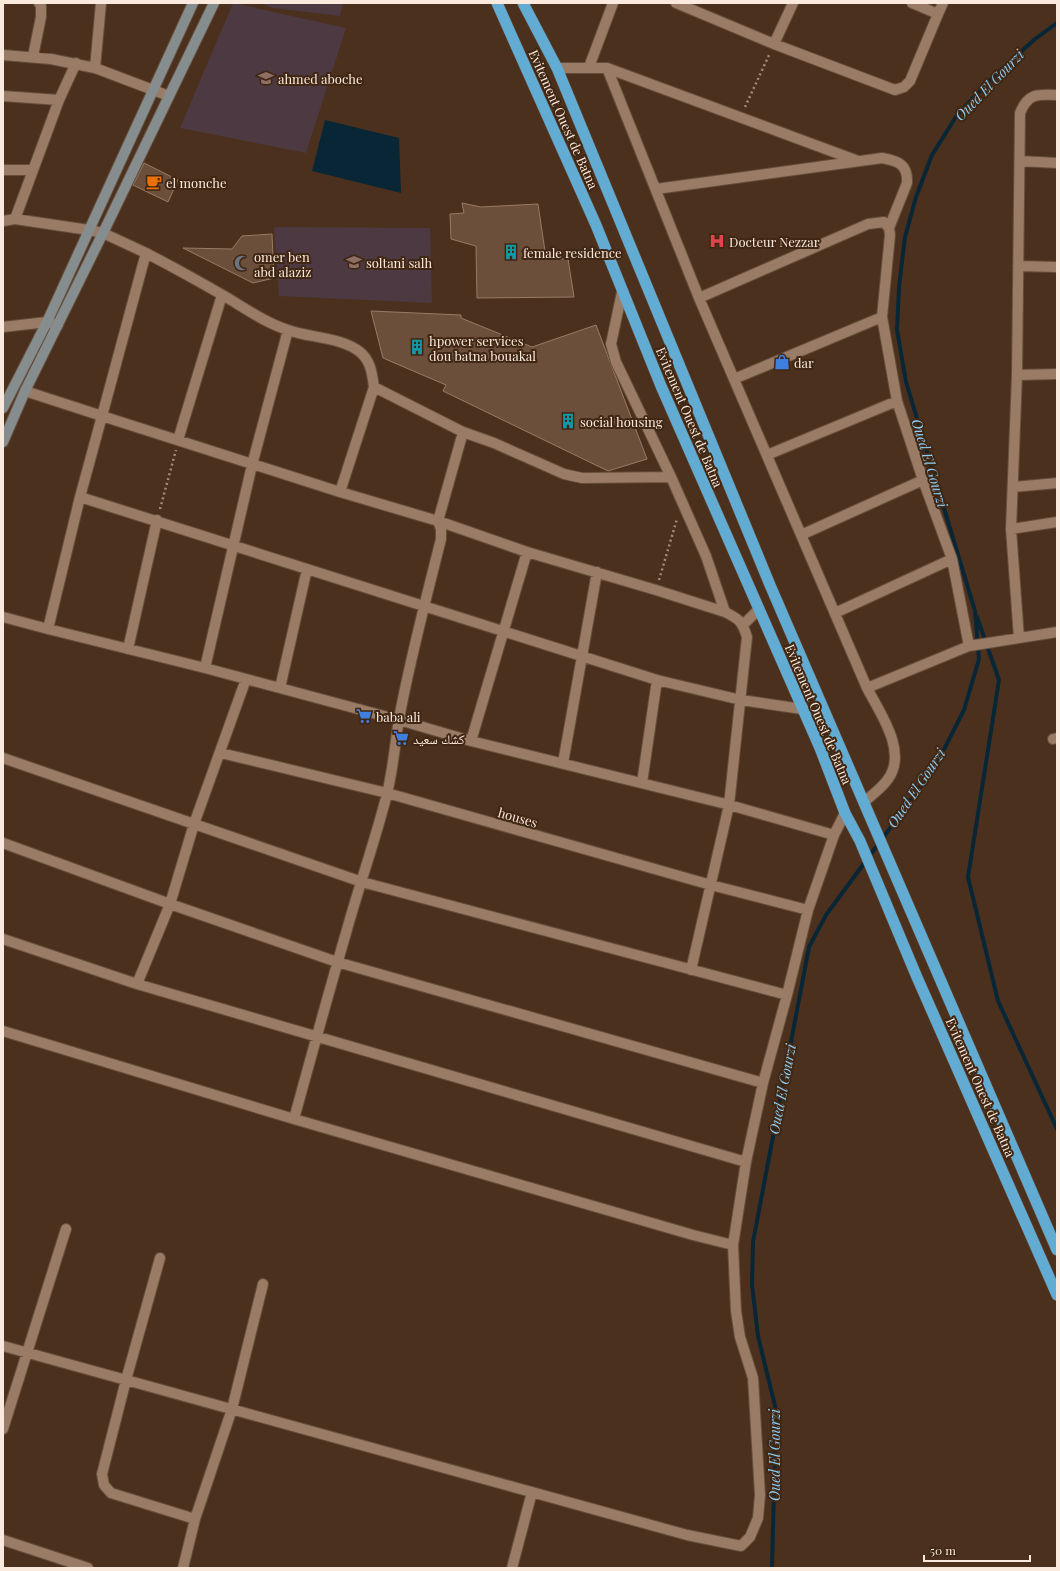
<svg xmlns="http://www.w3.org/2000/svg" width="1060" height="1571" viewBox="0 0 1060 1571" font-family="'Playfair Display','Noto Naskh Arabic',serif">
<style>
.education{fill:#4c3941}
.water{fill:#092636}
.lines{fill:none;stroke-linecap:round;stroke-linejoin:round}
.stream{stroke:#092636;stroke-width:4}
.building{fill:#6b4f3a;stroke:#997b65}
.minor-casing{stroke:#654e3c;stroke-width:12}
.secondary-casing{stroke:#654e3c;stroke-width:12}
.trunk-casing{stroke:#654e3c;stroke-width:12}
.path{stroke:#a18b7b;stroke-width:2.5;stroke-dasharray:2 3;stroke-linecap:butt}
.minor{stroke:#9a7b65;stroke-width:10}
.secondary{stroke:#858d8e;stroke-width:10}
.trunk{stroke:#62acd4;stroke-width:11}
.labels{text-anchor:middle;dominant-baseline:central;stroke-width:4;stroke-linejoin:round;paint-order:stroke}
.poi-label{font-size:13px;fill:#fae9dd;stroke:#402713;text-anchor:start}
.street-label{font-size:13px;fill:#fae9dd;stroke:#402713}
.water-label{font-size:14px;font-style:italic;fill:#8dccf4;stroke:#402713}
</style>
<rect width="100%" height="100%" fill="#4b311d"/>
<!-- education -->
<path class="education" d="M233,3L346,28L306,153L180,128Z
M260,3H343L340,16L272,8Z
M274,227L430,228L432,303L279,296Z"/>
<!-- water -->
<path class="water" d="M325,120L399,138L401,193L312,171Z"/>
<g class="lines">
<!-- stream -->
<path class="stream" d="M977,617L999,680L968,877L998,1001L1057,1129
M772,1568L776,1410L758,1336L752,1285L753,1242L809,947L826,915L935,767L964,710L979,659L975,611L906,382L897,330L899,287L905,237L916,197L932,155L957,115L992,78L1035,39L1057,23"/>
</g>
<!-- building -->
<path class="building" d="M144,163L178,180L168,202L133,185Z
M462,203L481,207L538,204L546,258L568,259L574,297L477,298L476,246L451,239L450,214L464,213Z
M272,234L274,278L253,283L183,248L232,249L242,236Z
M371,311L461,315V318L532,347L596,325L647,459L608,471L443,391L446,385L383,358Z"/>
<g class="lines">
<defs>
<path id="minor" d="M101,3L95,68L169,96
M676,3L774,44L895,90L904,87L910,81L938,14L912,3
M938,14L943,3
M774,44L793,3
M3,55L51,59L95,68
M33,56L41,17V6L39,3
M589,67L613,3
M557,68H607L858,161
M607,68L699,298L867,688C880,713 908,752 888,779C882,788 872,795 864,802
M3,96L59,100L76,63
M1020,161L1057,163
M3,170H33
M656,189L882,158C898,161 908,164 907,183L889,228
M3,221L15,219
M146,253C173,267 200,282 226,297C246,309 266,323 288,330C310,338 341,337 360,352C371,361 372,374 374,387L340,492
M1018,266L1057,267
M622,292L611,344L616,362L671,477L706,556L725,612C739,619 742,621 747,637L729,805L691,970
M699,298L868,224L884,222L889,228L890,235L882,317L897,401L923,480L952,559L969,646L867,688
M3,327L47,322L58,325
M1017,375L1057,374
M734,379L882,317
M374,387L463,432L494,443L564,474L582,478L671,477
M25,391L102,416L146,253L103,233L89,230L15,219L59,100
M178,440L222,295
M767,455L897,401
M1013,487L1057,483
M80,497L657,680L741,700L802,709
M1011,529L1057,522
M801,535L923,480
M835,613L952,559
M3,617L48,629L80,497L102,416L340,492L438,521L527,552L656,590L725,612
M743,625L759,609
M48,629L205,668L399,720L471,741L726,804L834,835
M1019,638L1011,529L1017,375L1020,113C1028,93 1038,94 1057,95
M969,646L1057,632
M128,649L157,520
M205,668L252,465L288,330
M280,688L307,569
M1053,739L1057,738
M471,741L527,552
M221,753L387,793L711,885L808,910
M3,758L362,882L787,995
M563,763L597,572
M642,783L657,680
M3,843L170,904L337,962L763,1083
M3,939L137,984L746,1162
M137,984L170,904L194,824L246,679
M3,1031L294,1119L693,1235L733,1245
M294,1119C311,1057 328,995 346,933C359,886 375,841 387,794C393,769 395,744 399,719C410,659 426,599 441,539V529L438,521L463,432
M160,1258L126,1380L102,1474L104,1485L111,1493L195,1519L183,1568
M3,1346L687,1535L741,1546L750,1537L758,1518L760,1495L753,1378L740,1337L736,1311L733,1245L746,1162L763,1083L787,995L808,910L834,835L845,813
M3,1429L66,1229
M195,1519L232,1409L263,1284
M3,1540L88,1568
M512,1568L532,1492"/>
<path id="secondary" d="M3,408L47,322L193,3
M3,442L25,391L103,233L214,3"/>
<path id="trunk" d="M497,3L596,225L661,386L820,748L845,813L860,841L916,975L1057,1295
M523,3L557,68L770,585L1057,1250"/>
</defs>
<!-- minor casing -->
<use href="#minor" class="minor-casing"/>
<!-- secondary casing -->
<use href="#secondary" class="secondary-casing"/>
<!-- trunk casing -->
<use href="#trunk" class="trunk-casing"/>
<!-- path -->
<path class="path" d="M745,107L770,53
M160,509L176,450
M659,580L677,519"/>
<!-- minor -->
<use href="#minor" class="minor"/>
<!-- secondary -->
<use href="#secondary" class="secondary"/>
<!-- trunk -->
<use href="#trunk" class="trunk"/>
</g>
<!-- icons -->
<defs>
<symbol id="school-bare" viewBox="-9 -9 18 18"><path d="M0-5L7-2L0 1L-7-2ZM-4 1L0 2.5L4 1V4Q0 6-4 4Z" fill="#8d6e63" stroke="#402713" stroke-width="2.5" paint-order="stroke"/></symbol>
<symbol id="cafe-bare" viewBox="-9 -9 18 18"><path d="M-5.5-4.5H6V0H3Q3 3.5 0 3.5H-2.5Q-5.5 3.5-5.5 0ZM3-3.2v2h1.7v-2ZM-6 4.5H4V6H-6Z" fill="#e8710a" stroke="#402713" stroke-width="2.5" paint-order="stroke"/></symbol>
<symbol id="hospital-bare" viewBox="-9 -9 18 18"><path d="M-5-5h3v3.5h4V-5h3V5h-3V1.5h-4V5h-3Z" fill="#e0444e" stroke="#402713" stroke-width="2.5" paint-order="stroke"/></symbol>
<symbol id="building-bare" viewBox="-9 -9 18 18"><path d="M-4-6H4V6H1V3H-1V6H-4ZM-2.5-4.3h1.7v1.8h-1.7ZM.8-4.3h1.7v1.8H.8ZM-2.5-1h1.7V.8h-1.7ZM.8-1h1.7V.8H.8Z" fill="#0f9aa8" stroke="#402713" stroke-width="2.5" paint-order="stroke"/></symbol>
<symbol id="mosque-bare" viewBox="-9 -9 18 18"><path d="M3.5-4.9A6 6 0 1 0 3.5 4.9A5 5 0 1 1 3.5-4.9Z" fill="#6b7280" stroke="#402713" stroke-width="2.5" paint-order="stroke"/></symbol>
<symbol id="shop-bare" viewBox="-9 -9 18 18"><path d="M-5-2.5h2.3a2.7 3.5 0 0 1 5.4 0H5L5.5 6h-11ZM-1.5-2.5h3a1.5 2.3 0 0 0-3 0Z" fill="#3f7fe0" stroke="#402713" stroke-width="2.5" paint-order="stroke"/></symbol>
<symbol id="supermarket-bare" viewBox="-9 -9 18 18"><path d="M-6-5.5h2.5l.6 2H6L4.5 2H-2.5L-4.4-4H-6ZM-1.5 3.2a1.3 1.3 0 1 0 .1 0ZM3 3.2a1.3 1.3 0 1 0 .1 0Z" fill="#3f7fe0" stroke="#402713" stroke-width="2.5" paint-order="stroke"/></symbol>
</defs>
<g fill-rule="evenodd">
<use href="#school-bare" x="255" y="67" width="22" height="22"/>
<use href="#cafe-bare" x="143" y="171" width="22" height="22"/>
<use href="#hospital-bare" x="706" y="230" width="22" height="22"/>
<use href="#building-bare" x="500" y="241" width="22" height="22"/>
<use href="#school-bare" x="343" y="251" width="22" height="22"/>
<use href="#mosque-bare" x="231" y="252" width="22" height="22"/>
<use href="#building-bare" x="406" y="336" width="22" height="22"/>
<use href="#shop-bare" x="771" y="351" width="22" height="22"/>
<use href="#building-bare" x="557" y="410" width="22" height="22"/>
<use href="#supermarket-bare" x="353" y="705" width="22" height="22"/>
<use href="#supermarket-bare" x="390" y="727" width="22" height="22"/>
</g>
<g class="labels">
<!-- poi labels -->
<g class="poi-label">
<text x="278" y="78">ahmed aboche</text>
<text x="166" y="182">el monche</text>
<text x="729" y="241">Docteur Nezzar</text>
<text x="523" y="252">female residence</text>
<text x="254" y="256">omer ben<tspan x="254" dy="15">abd alaziz</tspan></text>
<text x="366" y="262">soltani salh</text>
<text x="429" y="340">hpower services<tspan x="429" dy="15">dou batna bouakal</tspan></text>
<text x="794" y="362">dar</text>
<text x="580" y="421">social housing</text>
<text x="376" y="716">baba ali</text>
<text x="413" y="738">كشك سعيد</text>
</g>
<!-- street labels -->
<g class="street-label">
<text transform="translate(564 119) rotate(66)">Evitement Ouest de Batna</text>
<text transform="translate(690 417) rotate(67)">Evitement Ouest de Batna</text>
<text transform="translate(819 714) rotate(67)">Evitement Ouest de Batna</text>
<text transform="translate(518 817) rotate(16)">houses</text>
<text transform="translate(981 1087) rotate(66)">Evitement Ouest de Batna</text>
</g>
<!-- water labels -->
<g class="water-label">
<text transform="translate(989 85) rotate(-46)">Oued El Gourzi</text>
<text transform="translate(930 463) rotate(73)">Oued El Gourzi</text>
<text transform="translate(916 788) rotate(-56)">Oued El Gourzi</text>
<text transform="translate(782 1089) rotate(-79)">Oued El Gourzi</text>
<text transform="translate(774 1455) rotate(-90)">Oued El Gourzi</text>
</g>
</g>
<!-- border -->
<rect width="1060" height="1571" fill="none" stroke="#fae9dd" stroke-width="8"/>
<!-- scale -->
<path d="M924 1555v6h106v-6" fill="none" stroke="#fae9dd" stroke-width="2"/>
<text x="930" y="1555" font-size="12" fill="#fae9dd" stroke="#402713" stroke-width="3" paint-order="stroke">50 m</text>
</svg>
